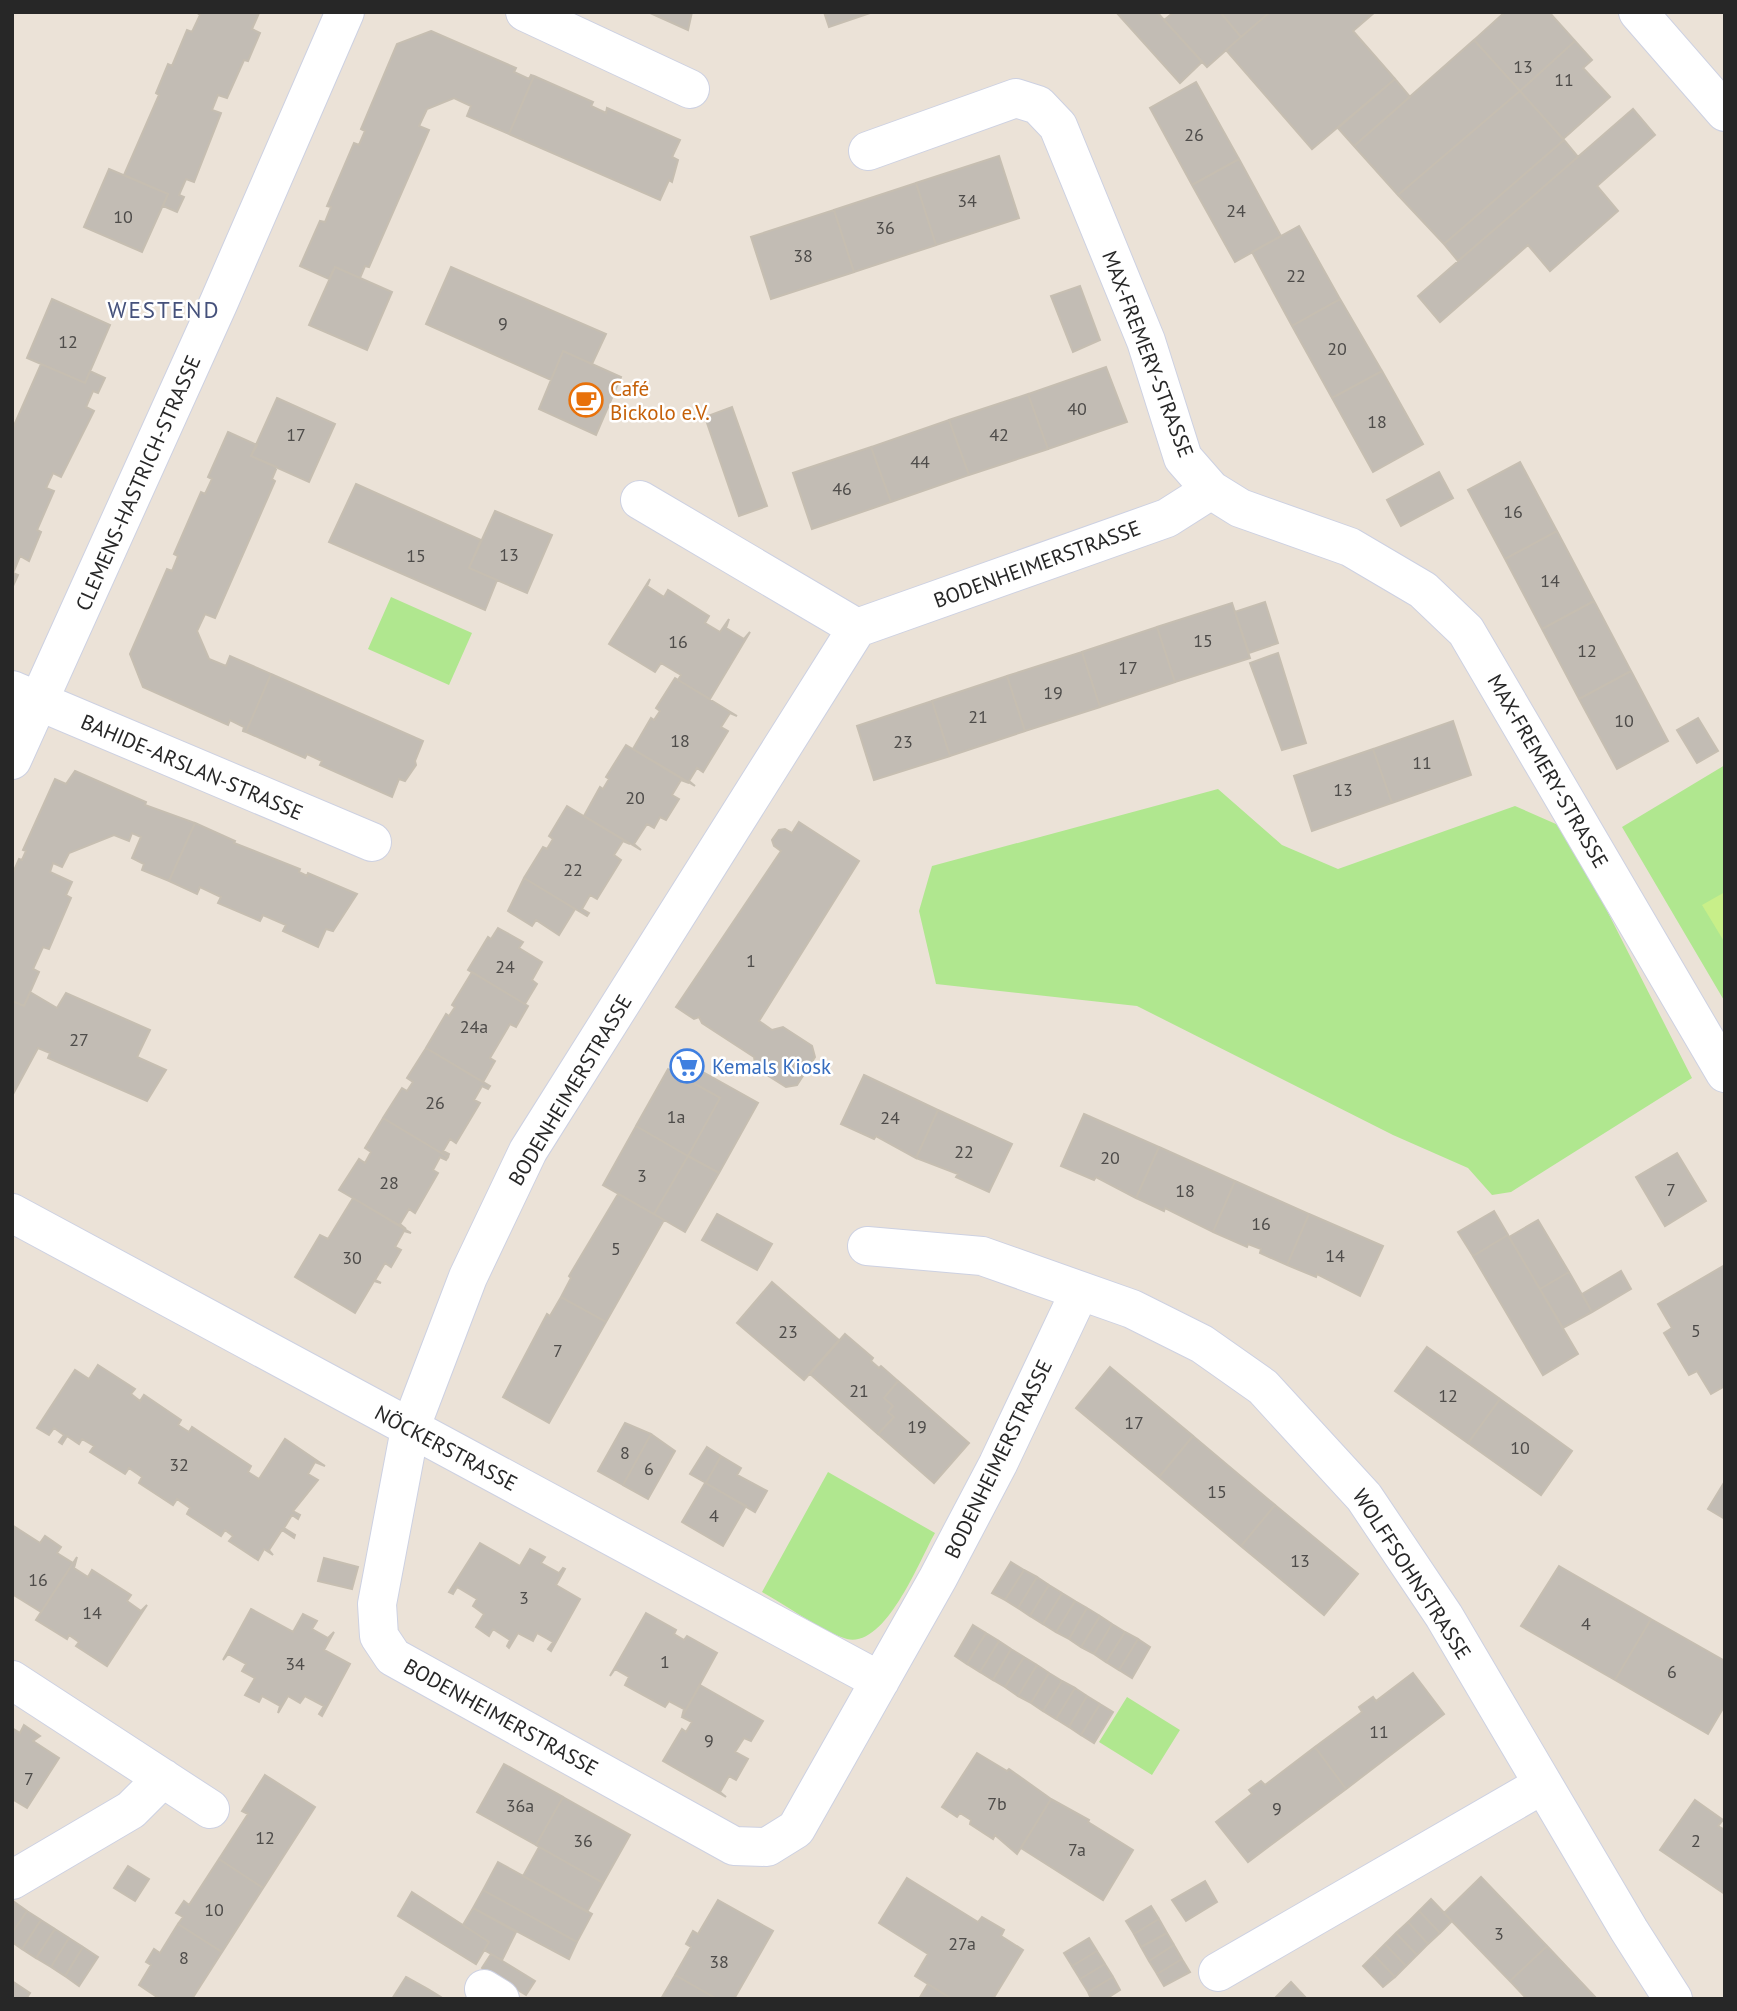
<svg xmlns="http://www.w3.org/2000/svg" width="1737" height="2011" viewBox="0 0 1737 2011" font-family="'PT Sans',sans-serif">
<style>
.green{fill:#b0e78f}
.pitch{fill:#c8ef89}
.building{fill:#c2bcb4;stroke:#c6beb1;stroke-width:2}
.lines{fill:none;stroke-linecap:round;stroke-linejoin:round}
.minor-casing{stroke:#cdd1e2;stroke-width:40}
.tertiary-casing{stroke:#cdd1e2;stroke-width:40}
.minor{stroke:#fff;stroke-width:38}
.tertiary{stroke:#fff;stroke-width:38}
.labels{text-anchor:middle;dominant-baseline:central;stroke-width:5;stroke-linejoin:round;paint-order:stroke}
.number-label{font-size:18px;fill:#4e4c4a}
.street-label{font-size:21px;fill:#272727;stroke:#fff}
.food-label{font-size:21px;fill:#c56008;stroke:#fff;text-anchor:start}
.shop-label{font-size:21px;fill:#366cbe;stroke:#fff;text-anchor:start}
.neighbourhood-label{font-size:23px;letter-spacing:2px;fill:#45517b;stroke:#fff}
</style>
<rect width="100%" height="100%" fill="#ebe2d7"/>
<!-- green -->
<path class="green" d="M391,597L472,633L449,685L368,649Z
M1725,765V1002L1622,827Z
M1218,789L1282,845L1338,869L1515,806L1565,828L1692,1078L1511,1192L1492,1195L1468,1168L1393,1135L1137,1006L936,984L919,911L932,866Z
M828,1472L935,1533C919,1561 886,1648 847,1639C825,1633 784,1604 762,1592Z
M1127,1697L1180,1730L1152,1775L1099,1742Z"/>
<!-- pitch -->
<path class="pitch" d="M1725,892V943L1702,905Z"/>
<!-- building -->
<path class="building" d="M265,12L259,13L252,29L260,33L248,61L244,60L227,98L218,95L212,110L221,113L194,182L186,179L179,195L184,197L177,212L163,206L168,194L124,175L159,95L156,93L168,64L172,66L187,30L192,32L200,15L196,12Z
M648,12H692L688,30Z
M824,12H873L829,27Z
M1116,12H1157L1202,62L1180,83Z
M1174,12H1220L1241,37L1207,67L1164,20Z
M1220,12H1270L1241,37Z
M1270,12H1375L1353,31L1395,79L1312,149L1226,50Z
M1505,12H1549L1575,41L1520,91L1474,40Z
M431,31L516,68L514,72L529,79L531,75L534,76L509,134L467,116L471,106L454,98L427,109L419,126L429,130L369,267L365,266L360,278L335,267L329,279L300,266L320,221L325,222L331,207L327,206L354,143L359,145L365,131L361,129L397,44Z
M1474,40L1520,91L1398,195L1354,146Z
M1575,41L1592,60L1583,68L1610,97L1563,139L1520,91Z
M534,76L593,102L591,106L606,113L607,108L680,140L672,157L678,160L672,182L669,180L660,200L509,134Z
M1395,79L1410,97L1354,146L1338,128Z
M1196,82L1239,159L1192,185L1150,108Z
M1520,91L1564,140L1444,244L1398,195Z
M1633,109L1655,135L1597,186L1618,211L1550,271L1528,245L1440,322L1418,296Z
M1564,140L1578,157L1458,261L1444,244Z
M999,156L1019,218L936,245L916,183Z
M1239,159L1281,236L1235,262L1192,185Z
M109,169L168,194L142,252L84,227Z
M916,183L936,245L854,272L834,210Z
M834,210L854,272L771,299L751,237Z
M1299,226L1340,299L1292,326L1252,252Z
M335,267L392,292L367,350L309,325Z
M451,267L606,334L592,364L563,351L551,380L426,324Z
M1080,286L1100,340L1073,352L1051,296Z
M52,299L110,325L85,383L27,358Z
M1340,299L1382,371L1332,398L1292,326Z
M563,351L621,377L596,435L539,409Z
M41,364L85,383L90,371L105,378L98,393L93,391L86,407L94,411L61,477L53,473L46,488L54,491L37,530L41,532L29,561L20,556L13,573L18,575L12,588V430Z
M1106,367L1127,422L1048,449L1028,394Z
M1382,371L1423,444L1373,472L1332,398Z
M1028,394L1048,449L969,475L949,420Z
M277,398L335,424L309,482L251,456Z
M732,407L767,506L739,516L705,417Z
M949,420L969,475L891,502L871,447Z
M228,432L257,445L251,456L277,467L272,479L275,481L215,618L205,614L197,631L209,659L226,666L230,656L271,674L246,732L243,731L244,727L230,720L228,725L143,687L130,654L167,569L172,571L178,556L174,554L201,492L205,494L212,479L208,477Z
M871,447L891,502L812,529L793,473Z
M1520,462L1557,531L1505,559L1468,490Z
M1439,472L1453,498L1401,526L1387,500Z
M356,484L481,540L469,568L497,580L485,610L329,542Z
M495,511L552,535L527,593L469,568Z
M1557,531L1594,601L1542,629L1505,559Z
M650,579L647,586L664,597L668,590L709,616L705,623L720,632L729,619L726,628L744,639L750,632L710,699L678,680L681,675L661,663L655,672L609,644Z
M1594,601L1631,671L1579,699L1542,629Z
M1265,602L1278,643L1249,653L1235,612Z
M1232,603L1250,658L1175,682L1157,627Z
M1157,627L1175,682L1100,707L1082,652Z
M1082,652L1100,707L1025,731L1007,676Z
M1278,653L1306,743L1282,750L1250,663Z
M1631,671L1668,741L1617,769L1579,699Z
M271,674L423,741L415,761L416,765L405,781L399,779L392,797L320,765L322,761L307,754L305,758L246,732Z
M1007,676L1025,731L950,756L932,701Z
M675,678L737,716L730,713L721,727L728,731L703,772L697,768L689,781L695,786L633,749L651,718L654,720L660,711L656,708Z
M932,701L950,756L874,780L857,726Z
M1698,718L1718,751L1697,763L1677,730Z
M1453,721L1471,775L1392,803L1373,749Z
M626,745L689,783L681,780L672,795L679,799L666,820L660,817L654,828L647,824L634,844L641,850L584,816L600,787L603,789L609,779L606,777Z
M1373,749L1392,803L1312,831L1294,776Z
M75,771L146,802L145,805L195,823L169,881L142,870L144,864L132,858L141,837L132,833L129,841L114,835L69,853L62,867L53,863L50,872L72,882L66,895L71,898L49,949L43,947L33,969L39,972L24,1006L12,1001V875L19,859L22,860L26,851L23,850L55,779L66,784Z
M567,806L630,844L623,841L614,855L621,860L597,899L590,895L582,909L589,913L587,916L524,878L543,847L547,849L553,839L549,836Z
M799,822L859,861L759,1021L772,1030L783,1027L812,1046L815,1057L797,1085L786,1087L756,1068L754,1057L702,1023L699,1017L694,1019L676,1007L781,851L774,846L772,840L779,830L785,829L792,833Z
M195,823L235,841L234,843L300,869L299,872L307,876L308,873L357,894L333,931L326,929L318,947L283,931L286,925L263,915L260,921L218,903L221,897L200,887L197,894L169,881Z
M524,878L575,909L559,935L536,920L532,926L508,911Z
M498,928L523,942L519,948L542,962L532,980L537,984L525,1004L468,970L488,937L491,939Z
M472,972L528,1006L516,1027L510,1024L490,1058L495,1061L483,1082L426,1048L446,1014L449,1016L455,1007L452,1005Z
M30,992L57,1008L66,993L150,1030L137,1057L166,1070L147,1101L48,1058L50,1053L38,1048L12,1096V1001L24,1006Z
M426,1048L490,1086L488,1089L482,1086L474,1100L480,1103L456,1143L450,1139L443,1151L449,1154L448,1157L383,1118L402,1088L407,1091L413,1082L407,1078Z
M685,1062L758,1103L719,1173L688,1156L720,1098L678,1074Z
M668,1069L720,1098L688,1156L636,1126Z
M864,1075L938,1110L916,1158L876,1136L874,1139L841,1124Z
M938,1110L1012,1144L989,1192L956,1177L958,1174L916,1158Z
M1084,1114L1159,1147L1136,1198L1096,1177L1094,1180L1061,1166Z
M383,1118L448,1157L446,1160L440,1157L433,1170L438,1173L415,1213L409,1209L400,1224L406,1229L339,1190L359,1159L365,1163L371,1152L365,1148Z
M636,1126L688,1156L654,1214L603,1185Z
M1159,1147L1235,1181L1213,1232L1165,1208L1164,1211L1136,1198Z
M1677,1153L1706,1201L1665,1226L1636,1177Z
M688,1156L719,1173L685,1232L654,1214Z
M1235,1181L1309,1214L1287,1265L1260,1253L1261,1249L1248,1244L1247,1247L1213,1232Z
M618,1194L664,1220L606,1322L561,1297L571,1278L569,1276Z
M353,1198L411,1233L404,1231L395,1247L401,1250L391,1267L385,1263L375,1280L381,1283L374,1281L355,1313L295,1277L320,1235L328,1239Z
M1494,1211L1508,1235L1473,1256L1458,1232Z
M717,1214L772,1244L757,1270L702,1240Z
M1309,1214L1383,1246L1360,1296L1317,1274L1316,1277L1287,1265Z
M1538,1220L1569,1272L1540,1289L1509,1237Z
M1508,1235L1578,1354L1543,1375L1473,1256Z
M1725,1265V1386L1711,1394L1697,1371L1689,1375L1664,1333L1672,1328L1658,1304Z
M1621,1271L1631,1289L1592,1312L1582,1294Z
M1569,1272L1592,1312L1563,1328L1540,1289Z
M772,1282L839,1340L804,1380L737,1323Z
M561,1297L606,1322L549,1423L503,1397L547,1314L550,1316Z
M845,1334L873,1358L871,1361L879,1368L881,1366L898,1381L884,1398L893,1406L888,1412L894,1417L878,1434L810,1374Z
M1427,1347L1500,1399L1468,1443L1395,1391Z
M98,1365L135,1389L131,1394L140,1401L144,1395L181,1420L178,1425L189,1432L192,1427L251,1466L248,1472L259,1479L285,1439L325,1466L315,1462L308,1474L318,1480L293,1511L300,1515L298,1519L292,1515L284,1528L295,1535L294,1538L282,1530L269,1550L273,1555L264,1549L258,1560L229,1541L233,1536L225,1530L221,1536L187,1514L190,1508L177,1499L173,1505L139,1483L142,1477L129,1468L125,1474L90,1452L94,1446L82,1439L79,1444L67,1436L62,1444L59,1442L64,1435L54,1428L49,1435L37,1428L75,1370L89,1379Z
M1110,1367L1193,1436L1159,1477L1076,1408Z
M898,1381L969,1443L934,1483L878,1434L894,1417L888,1412L893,1406L884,1398Z
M1500,1399L1572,1451L1541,1495L1468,1443Z
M625,1423L651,1434L623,1485L598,1471Z
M651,1434L675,1451L648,1499L623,1485Z
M1193,1436L1275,1505L1241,1546L1159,1477Z
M707,1447L721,1456L706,1483L690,1474Z
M721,1456L741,1468L737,1475L767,1491L755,1512L706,1483Z
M1725,1481V1519L1708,1509Z
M705,1483L746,1506L723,1546L682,1522Z
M1275,1505L1358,1574L1324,1615L1241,1546Z
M12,1525L40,1543L45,1536L61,1547L57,1553L73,1563L41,1612L12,1594Z
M480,1543L520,1566L530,1549L545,1557L541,1563L559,1573L563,1568L565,1569L556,1585L580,1599L551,1651L548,1649L553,1642L537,1633L533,1641L518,1633L509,1648L507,1646L510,1640L493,1629L489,1636L476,1627L484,1614L473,1606L477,1599L457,1587L453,1594L449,1592Z
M77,1557L74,1568L88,1577L92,1570L131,1595L127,1601L141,1611L147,1605L107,1666L76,1646L79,1642L69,1635L67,1639L36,1620Z
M324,1558L358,1567L352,1589L318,1581Z
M1011,1562L1024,1570L1005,1600L992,1593Z
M1559,1566L1651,1619L1615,1680L1521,1626Z
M1024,1570L1037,1577L1018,1608L1005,1600Z
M1037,1577L1049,1585L1030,1616L1018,1608Z
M1049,1585L1062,1593L1043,1624L1030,1616Z
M1062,1593L1075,1601L1056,1632L1043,1624Z
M1075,1601L1087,1608L1069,1639L1056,1632Z
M1087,1608L1100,1616L1081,1647L1069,1639Z
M251,1609L293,1632L303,1614L317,1621L312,1629L328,1638L334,1632L324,1650L350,1664L322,1716L319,1714L324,1706L305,1696L300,1703L288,1696L278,1713L280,1706L262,1696L259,1702L245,1695L255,1678L242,1671L246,1664L228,1654L223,1660Z
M646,1613L676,1630L674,1634L684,1640L687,1636L717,1653L682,1717L684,1709L669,1701L665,1707L625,1685L629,1677L615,1669L610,1676Z
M1100,1616L1112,1624L1094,1654L1081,1647Z
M1651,1619L1725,1661V1705L1708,1734L1615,1680Z
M1112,1624L1125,1632L1106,1662L1094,1654Z
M973,1625L986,1633L967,1664L955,1656Z
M1125,1632L1138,1639L1119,1670L1106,1662Z
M986,1633L999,1641L980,1672L967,1664Z
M1138,1639L1150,1647L1132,1678L1119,1670Z
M999,1641L1011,1649L993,1680L980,1672Z
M1011,1649L1024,1657L1005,1687L993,1680Z
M1024,1657L1037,1665L1018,1696L1005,1687Z
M1037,1665L1049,1673L1031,1703L1018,1696Z
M1049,1673L1062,1681L1043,1711L1031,1703Z
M1413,1673L1444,1714L1346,1789L1315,1747L1362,1712L1359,1707L1373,1697L1376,1701Z
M1062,1681L1075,1688L1056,1719L1043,1711Z
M700,1685L763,1721L751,1741L744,1738L735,1752L748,1759L736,1780L729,1776L720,1792L726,1797L663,1761L682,1729L686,1732L692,1722L682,1717Z
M1075,1688L1087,1696L1069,1727L1056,1719Z
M1087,1696L1100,1704L1081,1735L1069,1727Z
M1100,1704L1113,1712L1094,1743L1081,1735Z
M24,1725L40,1736L33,1741L59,1758L27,1808L12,1799V1728L20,1733Z
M1315,1747L1346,1789L1248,1862L1216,1822L1252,1794L1249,1790L1261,1781L1265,1785Z
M977,1753L1007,1771L1009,1769L1051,1799L1017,1854L995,1835L993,1839L970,1824L971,1820L960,1813L957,1817L942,1807Z
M504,1764L563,1797L536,1845L477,1812Z
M265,1775L315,1807L263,1888L219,1859L248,1814L242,1811Z
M563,1797L630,1835L603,1883L536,1845Z
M1051,1799L1089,1820L1088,1822L1133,1850L1103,1900L1021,1848Z
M1695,1800L1723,1820L1718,1826L1725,1830V1894L1660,1850Z
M539,1847L603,1883L587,1912L523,1876Z
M219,1859L263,1888L222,1952L178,1924L183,1917L176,1913L184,1901L189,1905Z
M498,1862L592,1914L577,1942L483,1890Z
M128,1866L149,1879L135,1901L114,1888Z
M1481,1877L1547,1946L1510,1981L1444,1913Z
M907,1878L978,1922L982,1917L1004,1930L1001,1936L1023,1950L993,1999H952L915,1976L928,1954L879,1923Z
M1205,1881L1217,1902L1186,1921L1172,1900Z
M483,1890L577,1942L569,1959L473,1908Z
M412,1892L489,1942L476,1964L398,1916Z
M1431,1899L1452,1921L1440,1933L1419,1911Z
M718,1900L773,1931L734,1999H717L675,1975L691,1947L686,1944L693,1931L698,1934Z
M13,1901L27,1911L12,1933V1902Z
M1151,1906L1159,1919L1134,1934L1126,1921Z
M473,1908L516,1932L502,1960L484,1950L489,1942L463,1925Z
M27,1911L41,1920L22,1949L12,1942V1933Z
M1419,1911L1440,1933L1428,1944L1408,1922Z
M1159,1919L1167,1933L1141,1947L1134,1934Z
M41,1920L55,1929L36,1958L22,1949Z
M1408,1922L1428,1944L1417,1955L1396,1933Z
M178,1924L222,1952L192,1999H160L139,1985L151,1965L146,1962L154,1949L160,1953Z
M55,1929L69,1938L51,1967L36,1958Z
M1167,1933L1174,1945L1149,1961L1141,1947Z
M1396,1933L1417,1955L1406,1966L1385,1944Z
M69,1938L83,1947L65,1976L51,1967Z
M1089,1938L1097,1951L1072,1966L1064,1953Z
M1385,1944L1406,1966L1395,1977L1374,1955Z
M1174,1945L1182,1959L1157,1974L1149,1961Z
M1547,1946L1597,1999H1527L1510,1981Z
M83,1947L98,1957L79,1986L65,1976Z
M1097,1951L1105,1964L1080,1979L1072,1966Z
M491,1954L535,1981L526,1995L482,1968Z
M1374,1955L1395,1977L1383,1987L1363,1966Z
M1182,1959L1190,1972L1164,1986L1157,1974Z
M1105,1964L1113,1977L1088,1992L1080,1979Z
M675,1975L717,1999H661Z
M406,1977L428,1989L444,1999H392Z
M1113,1977L1120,1990L1106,1999H1091L1088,1992Z
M12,1981L30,1993L26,1999H12Z
M1291,1982L1307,1999H1274Z
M928,1984L952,1999H919Z"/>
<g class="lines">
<defs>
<path id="minor" d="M525,12L690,89
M868,151L1016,98L1038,105L1058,126L1146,341L1183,458L1211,490L1240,508L1350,547L1423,590L1466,631L1725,1073
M640,500L857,628
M12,690L372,842
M12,760L219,302L345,12
M12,1213L880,1681
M867,1246L982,1256L1132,1309L1202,1344L1263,1387L1364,1497L1444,1616L1629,1930L1673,1999
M1080,1291L998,1464L938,1578L796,1829L767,1847L734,1846L393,1657L379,1636L377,1604L410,1429L468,1277L528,1151L857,628L1167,518L1211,490
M12,1680L210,1809
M12,1880L131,1810L163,1778
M1218,1972L1542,1785
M484,1989L500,1999"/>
<path id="tertiary" d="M1638,12L1725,112"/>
</defs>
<!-- minor casing -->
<use href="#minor" class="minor-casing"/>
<!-- tertiary casing -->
<use href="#tertiary" class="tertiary-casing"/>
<!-- minor -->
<use href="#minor" class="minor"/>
<!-- tertiary -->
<use href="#tertiary" class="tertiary"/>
</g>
<!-- icons -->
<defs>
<symbol id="cafe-ring" viewBox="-11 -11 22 22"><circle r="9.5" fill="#fff" stroke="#e8710a" stroke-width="1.5"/><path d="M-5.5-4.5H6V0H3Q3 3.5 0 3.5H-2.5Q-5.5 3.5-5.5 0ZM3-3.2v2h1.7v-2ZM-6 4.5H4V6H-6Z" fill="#e8710a"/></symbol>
<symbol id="supermarket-ring" viewBox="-11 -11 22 22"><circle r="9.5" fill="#fff" stroke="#3f7fe0" stroke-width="1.5"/><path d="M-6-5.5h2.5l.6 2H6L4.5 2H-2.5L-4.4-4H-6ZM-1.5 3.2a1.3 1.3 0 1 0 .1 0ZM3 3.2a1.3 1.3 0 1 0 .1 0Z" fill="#3f7fe0"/></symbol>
</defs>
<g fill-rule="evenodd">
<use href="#cafe-ring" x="567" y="381" width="38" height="38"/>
<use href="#supermarket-ring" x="668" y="1047" width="38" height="38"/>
</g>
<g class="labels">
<!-- number labels -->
<g class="number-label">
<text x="1523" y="66">13</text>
<text x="1564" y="79">11</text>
<text x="1194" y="134">26</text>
<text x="967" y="200">34</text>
<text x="1236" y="210">24</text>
<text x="123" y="216">10</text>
<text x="885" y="227">36</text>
<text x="803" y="255">38</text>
<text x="1296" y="275">22</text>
<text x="503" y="323">9</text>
<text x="68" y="341">12</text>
<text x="1337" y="348">20</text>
<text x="1077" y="408">40</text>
<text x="1377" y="421">18</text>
<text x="296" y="434">17</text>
<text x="999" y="434">42</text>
<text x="920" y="461">44</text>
<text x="842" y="488">46</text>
<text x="1513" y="511">16</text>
<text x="509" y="554">13</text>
<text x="416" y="555">15</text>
<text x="1550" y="580">14</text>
<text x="1203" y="640">15</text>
<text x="678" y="641">16</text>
<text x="1587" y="650">12</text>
<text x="1128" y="667">17</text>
<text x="1053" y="692">19</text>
<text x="978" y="716">21</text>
<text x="1624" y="720">10</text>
<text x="680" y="740">18</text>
<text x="903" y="741">23</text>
<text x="1422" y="762">11</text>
<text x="1343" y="789">13</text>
<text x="635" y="797">20</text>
<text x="573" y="869">22</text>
<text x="751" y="960">1</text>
<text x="505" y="966">24</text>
<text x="474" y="1026">24a</text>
<text x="79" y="1039">27</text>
<text x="435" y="1102">26</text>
<text x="676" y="1116">1a</text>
<text x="890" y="1117">24</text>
<text x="964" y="1151">22</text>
<text x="1110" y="1157">20</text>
<text x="642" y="1175">3</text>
<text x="389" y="1182">28</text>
<text x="1671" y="1189">7</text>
<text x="1185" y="1190">18</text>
<text x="1261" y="1223">16</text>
<text x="616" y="1248">5</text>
<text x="1335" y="1255">14</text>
<text x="352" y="1257">30</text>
<text x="1696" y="1330">5</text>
<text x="788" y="1331">23</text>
<text x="558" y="1350">7</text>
<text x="859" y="1390">21</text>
<text x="1448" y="1395">12</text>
<text x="1134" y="1422">17</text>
<text x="917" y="1426">19</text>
<text x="1520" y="1447">10</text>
<text x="625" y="1452">8</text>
<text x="179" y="1464">32</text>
<text x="649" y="1468">6</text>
<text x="1217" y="1491">15</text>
<text x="714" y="1515">4</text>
<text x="1300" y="1560">13</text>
<text x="38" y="1579">16</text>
<text x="524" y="1597">3</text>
<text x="92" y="1612">14</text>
<text x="1586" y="1623">4</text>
<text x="665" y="1661">1</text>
<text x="295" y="1663">34</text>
<text x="1672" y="1671">6</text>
<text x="1379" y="1731">11</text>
<text x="709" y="1740">9</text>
<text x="29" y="1778">7</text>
<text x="997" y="1803">7b</text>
<text x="520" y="1805">36a</text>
<text x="1277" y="1808">9</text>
<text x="265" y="1837">12</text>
<text x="583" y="1840">36</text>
<text x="1696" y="1840">2</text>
<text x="1077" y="1849">7a</text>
<text x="214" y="1909">10</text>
<text x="1499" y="1933">3</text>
<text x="962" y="1943">27a</text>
<text x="184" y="1957">8</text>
<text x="719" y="1961">38</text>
</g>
<!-- street labels -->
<g class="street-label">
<text transform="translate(1148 354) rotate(69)">MAX-FREMERY-STRASSE</text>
<text transform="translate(138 483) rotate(-66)">CLEMENS-HASTRICH-STRASSE</text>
<text transform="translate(1037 564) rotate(-20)">BODENHEIMERSTRASSE</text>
<text transform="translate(192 767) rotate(23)">BAHIDE-ARSLAN-STRASSE</text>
<text transform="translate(1548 771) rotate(60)">MAX-FREMERY-STRASSE</text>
<text transform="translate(570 1090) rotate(-59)">BODENHEIMERSTRASSE</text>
<text transform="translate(446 1448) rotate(28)">NÖCKERSTRASSE</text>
<text transform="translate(998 1459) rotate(-64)">BODENHEIMERSTRASSE</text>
<text transform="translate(1412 1574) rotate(57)">WOLFFSOHNSTRASSE</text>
<text transform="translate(501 1717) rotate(29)">BODENHEIMERSTRASSE</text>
</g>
<!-- food labels -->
<g class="food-label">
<text x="610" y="388">Café<tspan x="610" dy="24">Bickolo e.V.</tspan></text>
</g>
<!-- shop labels -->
<g class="shop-label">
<text x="712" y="1066">Kemals Kiosk</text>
</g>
<!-- neighbourhood labels -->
<g class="neighbourhood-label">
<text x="164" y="309">WESTEND</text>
</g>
</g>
<!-- border -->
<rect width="1737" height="2011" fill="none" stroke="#272727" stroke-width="28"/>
</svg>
